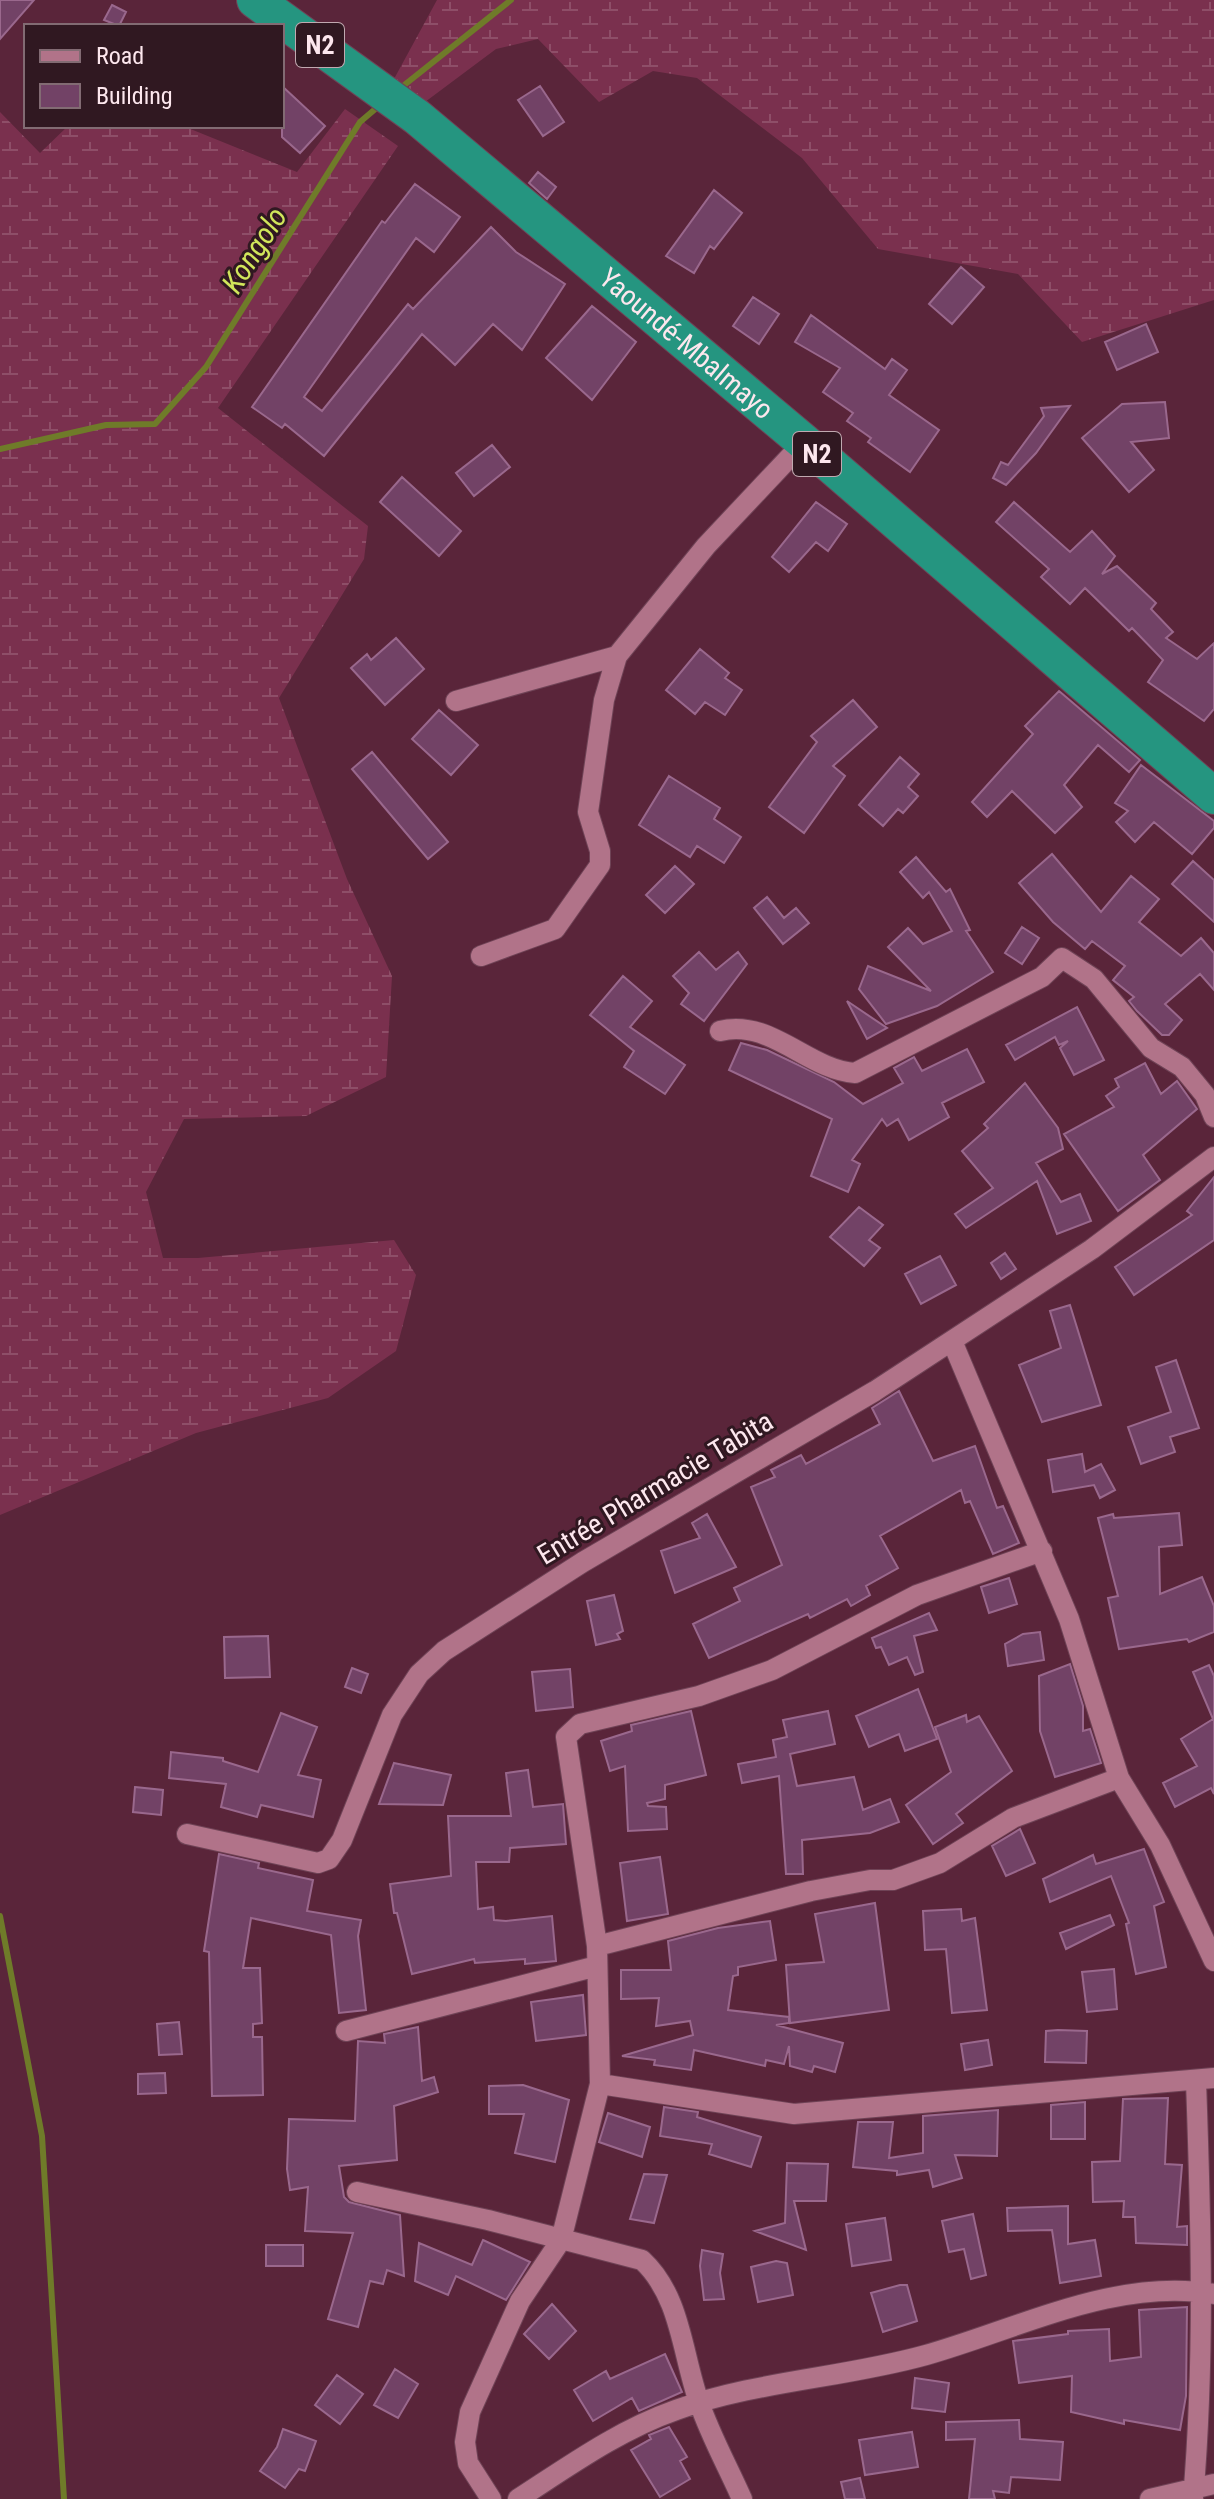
<svg xmlns="http://www.w3.org/2000/svg" width="1214" height="2499" viewBox="0 0 1214 2499" font-family="'Roboto Condensed',sans-serif">
<style>
.wetland{fill:url(#wetland-marsh)}
.lines{fill:none;stroke-linecap:round;stroke-linejoin:round}
.stream{stroke:#6f7b29;stroke-width:6}
.building{fill:#724266;stroke:#9a688d;stroke-width:2}
.street-casing{stroke:#6f4356;stroke-width:22}
.highway-casing{stroke:#6f4356;stroke-width:38}
.street{stroke:#b17389;stroke-width:20}
.highway{stroke:#259580;stroke-width:36}
.labels{text-anchor:middle;dominant-baseline:central;stroke-width:6;stroke-linejoin:round;paint-order:stroke}
.shield{fill:#301821;stroke:#c0a9b0;stroke-width:2}
.shield-label{font-size:26px;font-weight:bold;fill:#fde7ee}
.street-label{font-size:28px;fill:#fde7ee;stroke:#301821}
.water-label{font-size:30px;font-style:italic;fill:#d1e65b;stroke:#301821}
</style>
<defs>
<pattern id="wetland-marsh" width="20" height="14" patternUnits="userSpaceOnUse" patternTransform="scale(2)"><rect width="20" height="14" fill="#7a304e"/><path d="M1 5h8M5 5V1M11 12h8M15 12V8" fill="none" stroke="#8e4e68"/></pattern>
</defs>
<rect width="100%" height="100%" fill="#5a253a"/>
<!-- wetland -->
<path class="wetland" d="M437,0H1214V300L1082,342L1018,274L878,249L802,158L697,78L653,71L599,102L538,39L496,49L425,102L394,79Z
M345,109L398,146L218,408L368,526L364,559L279,698L347,879L392,976L386,1077L306,1116L184,1119L146,1192L163,1258H198L394,1240L416,1275L396,1351L328,1398L196,1433L0,1515V112L40,153L68,126H183L297,172Z"/>
<g class="lines">
<!-- stream -->
<path class="stream" d="M398,90L511,0
M0,449L106,425L155,424L206,367L360,122L380,105
M0,1916L42,2136L64,2499"/>
</g>
<!-- building -->
<path class="building" d="M0,0H34L0,39Z
M112,5L126,12L119,26L104,20Z
M282,86L325,126L300,153L282,137Z
M540,86L564,122L543,136L518,100Z
M538,172L556,187L547,199L529,183Z
M415,184L460,217L434,252L416,238L304,397L322,411L408,304L413,309L491,227L516,252L565,284L522,350L493,324L455,365L422,334L324,456L285,424L282,428L252,407L382,221L385,223Z
M714,190L742,213L714,249L710,246L694,273L666,256Z
M961,267L984,287L952,324L929,304Z
M753,297L779,314L759,344L733,326Z
M592,306L636,342L592,400L546,358Z
M811,315L885,369L892,359L907,370L889,395L939,430L910,472L868,442L871,438L847,421L853,413L823,392L840,368L795,342Z
M1146,324L1158,352L1117,370L1105,342Z
M1165,402L1169,438L1131,442L1154,470L1129,492L1082,438L1122,404Z
M1070,406L1036,453L1006,485L993,478L1001,462L1008,465L1044,416L1041,408Z
M492,445L510,467L474,496L456,473Z
M402,477L461,531L439,556L380,502Z
M816,502L847,524L828,551L816,542L789,572L772,557Z
M1014,502L1070,552L1092,531L1115,556L1102,574L1117,566L1156,603L1151,609L1173,632L1166,638L1197,659L1214,643V709L1204,721L1148,682L1163,660L1132,628L1129,631L1085,588L1070,604L1041,577L1049,569L996,522Z
M396,638L424,669L385,705L351,668L367,654L371,660Z
M700,649L729,673L725,678L742,690L725,715L705,702L695,714L666,690Z
M1059,691L1140,760L1129,772L1098,745L1064,785L1082,807L1055,833L1012,791L987,817L972,802L1033,734L1025,726Z
M853,700L877,727L833,766L845,776L804,833L769,807L817,742L811,736Z
M439,710L478,745L451,775L412,739Z
M372,752L448,842L428,859L352,769Z
M900,757L919,774L908,787L918,796L903,813L898,809L883,826L859,805Z
M1141,765L1214,821V828L1192,854L1154,822L1135,842L1116,822L1128,811L1115,803Z
M669,776L720,808L714,819L741,837L724,863L697,846L690,857L639,825Z
M1052,854L1101,912L1131,876L1159,899L1139,922L1181,956L1201,938L1214,953V990L1200,974L1165,1004L1182,1020L1169,1035H1162L1137,1011L1129,1001L1134,997L1113,980L1125,966L1092,941L1085,949L1053,922L1019,883Z
M916,857L946,892L950,889L970,930L966,931L993,972L937,1006L886,1024L859,989L868,966L931,991L888,947L908,928L923,944L952,931L929,892L923,898L900,872Z
M1193,861L1214,880V922L1172,884Z
M675,866L694,884L665,913L646,895Z
M767,897L784,918L796,908L809,923L783,944L754,908Z
M1022,927L1039,938L1022,964L1005,953Z
M699,952L716,970L738,952L747,964L704,1021L681,1004L689,993L673,976Z
M623,976L652,1001L630,1027L685,1065L665,1094L624,1067L634,1051L590,1015Z
M847,1001L887,1028L867,1039Z
M1077,1007L1104,1060L1074,1075L1060,1048L1068,1041L1059,1045L1055,1037L1015,1060L1006,1045Z
M741,1043L767,1050L834,1082L863,1104L903,1083L894,1068L914,1057L922,1071L967,1049L984,1082L942,1103L949,1117L909,1140L898,1119L887,1126L882,1119L852,1160L860,1164L848,1192L811,1176L832,1119L729,1070Z
M1145,1063L1161,1094L1177,1081L1197,1109L1143,1155L1160,1180L1118,1211L1064,1134L1114,1107L1106,1096L1119,1087L1115,1079Z
M1025,1083L1058,1128L1063,1149L1036,1163L1061,1202L1080,1194L1091,1221L1057,1234L1037,1181L966,1228L955,1214L993,1188L962,1151L988,1128L984,1124Z
M1214,1177V1240L1134,1295L1115,1267L1192,1215L1187,1211Z
M859,1207L883,1225L869,1240L880,1248L864,1266L830,1237Z
M1005,1253L1016,1269L1001,1279L991,1263Z
M940,1256L956,1285L921,1304L905,1274Z
M1070,1305L1101,1405L1042,1422L1019,1365L1061,1348L1050,1311Z
M1176,1360L1199,1428L1170,1437L1175,1452L1141,1464L1128,1427L1171,1412L1156,1367Z
M899,1391L933,1461L975,1446L997,1508L1003,1506L1019,1543L993,1554L970,1501L965,1503L961,1490L880,1536L898,1568L866,1586L870,1595L851,1606L847,1599L810,1618L808,1614L709,1658L693,1624L740,1601L734,1588L782,1565L751,1487L775,1477L771,1470L801,1455L806,1464L880,1424L872,1408Z
M1082,1454L1085,1472L1101,1464L1115,1490L1100,1498L1094,1485L1053,1492L1048,1460Z
M1179,1513L1182,1545L1159,1547L1160,1594L1202,1577L1214,1606V1632L1189,1642L1187,1639L1119,1649L1108,1598L1118,1596L1098,1518L1113,1514L1114,1518Z
M707,1514L736,1567L675,1593L661,1551L700,1538L692,1523Z
M1009,1578L1017,1604L989,1613L981,1587Z
M614,1595L623,1631L617,1634L620,1639L596,1645L587,1601Z
M929,1613L937,1630L914,1636L923,1672L915,1675L907,1657L889,1665L881,1647L876,1648L872,1638Z
M1040,1632L1044,1660L1008,1666L1005,1644L1023,1634Z
M268,1636L270,1677L225,1678L224,1637Z
M1070,1664L1083,1706V1731L1090,1729L1101,1763L1055,1777L1040,1731L1039,1676Z
M1209,1665L1214,1676V1794L1211,1788L1175,1807L1163,1783L1197,1766L1181,1739L1213,1719L1193,1672Z
M352,1668L368,1674L361,1693L345,1687Z
M570,1669L573,1707L536,1711L532,1672Z
M918,1689L937,1739L905,1751L899,1734L869,1747L856,1716Z
M691,1711L706,1775L665,1785V1799L647,1803L648,1806L666,1807L667,1829L628,1831L625,1766L610,1771L601,1741L632,1731L631,1725Z
M828,1711L835,1744L790,1754L797,1786L854,1777L863,1810L890,1799L899,1822L870,1833L802,1840L803,1874H786L779,1776L742,1783L738,1764L776,1757L773,1740L787,1737L783,1720Z
M281,1713L317,1727L298,1775L321,1780L313,1817L261,1805L257,1817L221,1807L226,1784L169,1778L171,1752L223,1758V1761L258,1772Z
M966,1715L967,1722L979,1716L1012,1771L956,1814L963,1823L933,1844L906,1805L951,1772L935,1727Z
M394,1763L451,1775L443,1805L379,1804Z
M528,1770L533,1807L563,1804L566,1844L510,1848L509,1862H476L478,1909L493,1907L494,1920L506,1921L552,1916L556,1961L525,1964V1959L475,1963L474,1959L412,1974L397,1913H394L390,1884L451,1876L448,1816H511L506,1773Z
M135,1787L163,1790L161,1815L133,1812Z
M1020,1829L1035,1863L1006,1876L992,1846Z
M1144,1849L1164,1902L1154,1906L1166,1967L1136,1974L1126,1924L1129,1923L1111,1876L1050,1902L1043,1879L1093,1855L1096,1864Z
M219,1854L259,1863L258,1868L313,1880L307,1911L361,1920L358,1936L366,2010L339,2013L331,1935L251,1918L243,1968H260L262,2023L253,2024V2037H262L263,2095L212,2096L209,1952L204,1951Z
M660,1857L668,1914L627,1921L620,1863Z
M875,1903L889,2010L790,2023L786,1965L824,1962L815,1914Z
M961,1909L962,1921L975,1918L987,2010L952,2013L946,1949L925,1950L923,1911Z
M1110,1915L1114,1925L1066,1949L1060,1933Z
M770,1921L776,1960L738,1967V1975L733,1976L728,2010L789,2017V2023L776,2025L843,2043L835,2072L814,2066L812,2072L790,2066L789,2046L784,2064L766,2060L765,2066L694,2050L691,2070L654,2065L655,2060L622,2056L693,2035L690,2021L656,2026L659,1998L621,1999V1970H671L668,1941L718,1928Z
M1114,1969L1117,2009L1087,2012L1082,1972Z
M583,1995L586,2035L536,2041L531,2002Z
M179,2022L182,2054L159,2055L157,2024Z
M418,2027L422,2081L434,2077L438,2092L394,2106L397,2160L339,2166L344,2197L349,2202L400,2215L404,2276L387,2270L383,2284L370,2281L358,2327L328,2319L353,2233L305,2231L308,2187L290,2190L287,2169L289,2119L355,2121L358,2041L385,2043L384,2034Z
M1058,2030L1087,2031L1086,2063L1045,2062L1046,2031Z
M988,2040L992,2065L965,2070L961,2044Z
M165,2073L166,2093L138,2094V2074Z
M523,2085L569,2100L555,2162L515,2153L524,2114H489V2086Z
M1168,2098L1165,2164L1182,2165L1177,2227L1187,2226V2245L1136,2243L1135,2217H1123L1124,2201L1093,2202L1092,2162L1120,2161L1123,2099Z
M1085,2102V2139H1051V2105Z
M664,2107L698,2112L697,2117L761,2137L751,2167L709,2154L712,2144L660,2136Z
M998,2110L997,2156L955,2155L962,2178L933,2187L929,2170L897,2175V2171L853,2167L858,2122H893L889,2158L923,2153V2116Z
M608,2113L650,2127L642,2157L599,2142Z
M787,2163L828,2164L826,2201H794L806,2250L755,2231L785,2223Z
M644,2174L667,2175L654,2223L630,2219Z
M1068,2206V2244L1095,2240L1101,2276L1060,2283L1052,2230L1008,2231L1007,2208Z
M973,2214L986,2275L971,2279L964,2249L949,2252L942,2221Z
M885,2218L891,2260L852,2266L846,2224Z
M483,2240L530,2262L506,2300L456,2276L448,2295L415,2281L419,2243L472,2265Z
M266,2245H303V2266H266Z
M702,2250L723,2254L720,2273L724,2299L704,2300L700,2266Z
M776,2261L787,2263L793,2295L758,2302L751,2267Z
M900,2285H907L917,2321L883,2332L871,2293Z
M552,2304L576,2331L549,2359L524,2334Z
M1187,2307L1186,2396L1180,2430L1124,2420V2424L1071,2412L1072,2376L1019,2383L1013,2341L1068,2334V2331L1109,2329L1110,2361L1141,2357L1139,2310Z
M665,2354L682,2392L639,2411L632,2398L593,2421L574,2390L606,2371L610,2379Z
M395,2369L418,2384L398,2418L374,2405Z
M337,2375L363,2394L340,2424L315,2405Z
M915,2378L949,2383L945,2412L912,2408Z
M1019,2420L1020,2439L1063,2442L1060,2480L1011,2477L1009,2493L993,2491L995,2499H969L975,2439L946,2440V2422Z
M669,2427L687,2457L680,2461L690,2479L660,2497L631,2450L651,2439L649,2435Z
M283,2429L316,2441L305,2471L299,2469L285,2488L260,2471L277,2447Z
M912,2432L918,2467L865,2475L859,2440Z
M860,2478L865,2499H845L841,2482Z"/>
<g class="lines">
<defs>
<path id="street" d="M456,701L617,656
M481,956L555,929L600,865V851L588,812L604,700L617,656L706,546L804,442
M720,1031C770,1018 808,1070 855,1073L1042,977L1062,958L1094,979L1151,1048L1182,1067L1205,1095L1214,1117
M952,1341L1069,1619L1119,1778L1160,1845L1214,1961
M187,1834L318,1863L329,1859L342,1840L392,1715L419,1674L444,1651L583,1562L875,1391L1092,1249L1214,1157
M597,1946L811,1891L870,1880H893L940,1863L1013,1818L1119,1778
M346,2031L597,1966
M600,2084L794,2114L1214,2078
M357,2192L488,2220L642,2260C681,2296 682,2354 699,2402C710,2435 728,2467 742,2499
M491,2499L468,2463L465,2442L470,2412L520,2301L561,2240L600,2084L597,1946L566,1737L580,1724L699,1696L772,1670L917,1595L1042,1551
M518,2499C569,2466 619,2430 676,2410C756,2381 844,2378 926,2355C1018,2329 1117,2277 1214,2294
M1150,2499L1214,2484
M1193,2499C1205,2359 1201,2221 1196,2081"/>
<g id="highway">
<path id="s1" d="M255,0L417,117L804,442L1214,796"/>
</g>
</defs>
<!-- street casing -->
<use href="#street" class="street-casing"/>
<!-- highway casing -->
<use href="#highway" class="highway-casing"/>
<!-- street -->
<use href="#street" class="street"/>
<!-- highway -->
<use href="#highway" class="highway"/>
</g>
<g class="labels">
<!-- shield labels -->
<g class="shield">
<rect x="296" y="23" width="48" height="44" rx="6"/>
<rect x="793" y="432" width="48" height="44" rx="6"/>
</g>
<g class="shield-label">
<text x="320" y="45">N2</text>
<text x="817" y="454">N2</text>
</g>
<!-- street labels -->
<g class="street-label">
<text stroke="none"><textPath href="#s1" startOffset="552">Yaoundé-Mbalmayo</textPath></text>
<text transform="translate(655 1488) rotate(-31)">Entrée Pharmacie Tabita</text>
</g>
<!-- water labels -->
<g class="water-label">
<text transform="translate(254 250) rotate(-58)">Kongolo</text>
</g>
</g>
<!-- legend -->
<rect x="24" y="24" width="260" height="104" fill="#301821" stroke="#826b73" stroke-width="2"/>
<rect x="40" y="50" width="40" height="12" fill="#b17389" stroke="#826b73" stroke-width="2"/>
<text x="96" y="64" font-size="24" fill="#fde7ee">Road</text>
<rect x="40" y="84" width="40" height="24" fill="#724266" stroke="#826b73" stroke-width="2"/>
<text x="96" y="104" font-size="24" fill="#fde7ee">Building</text>
</svg>
